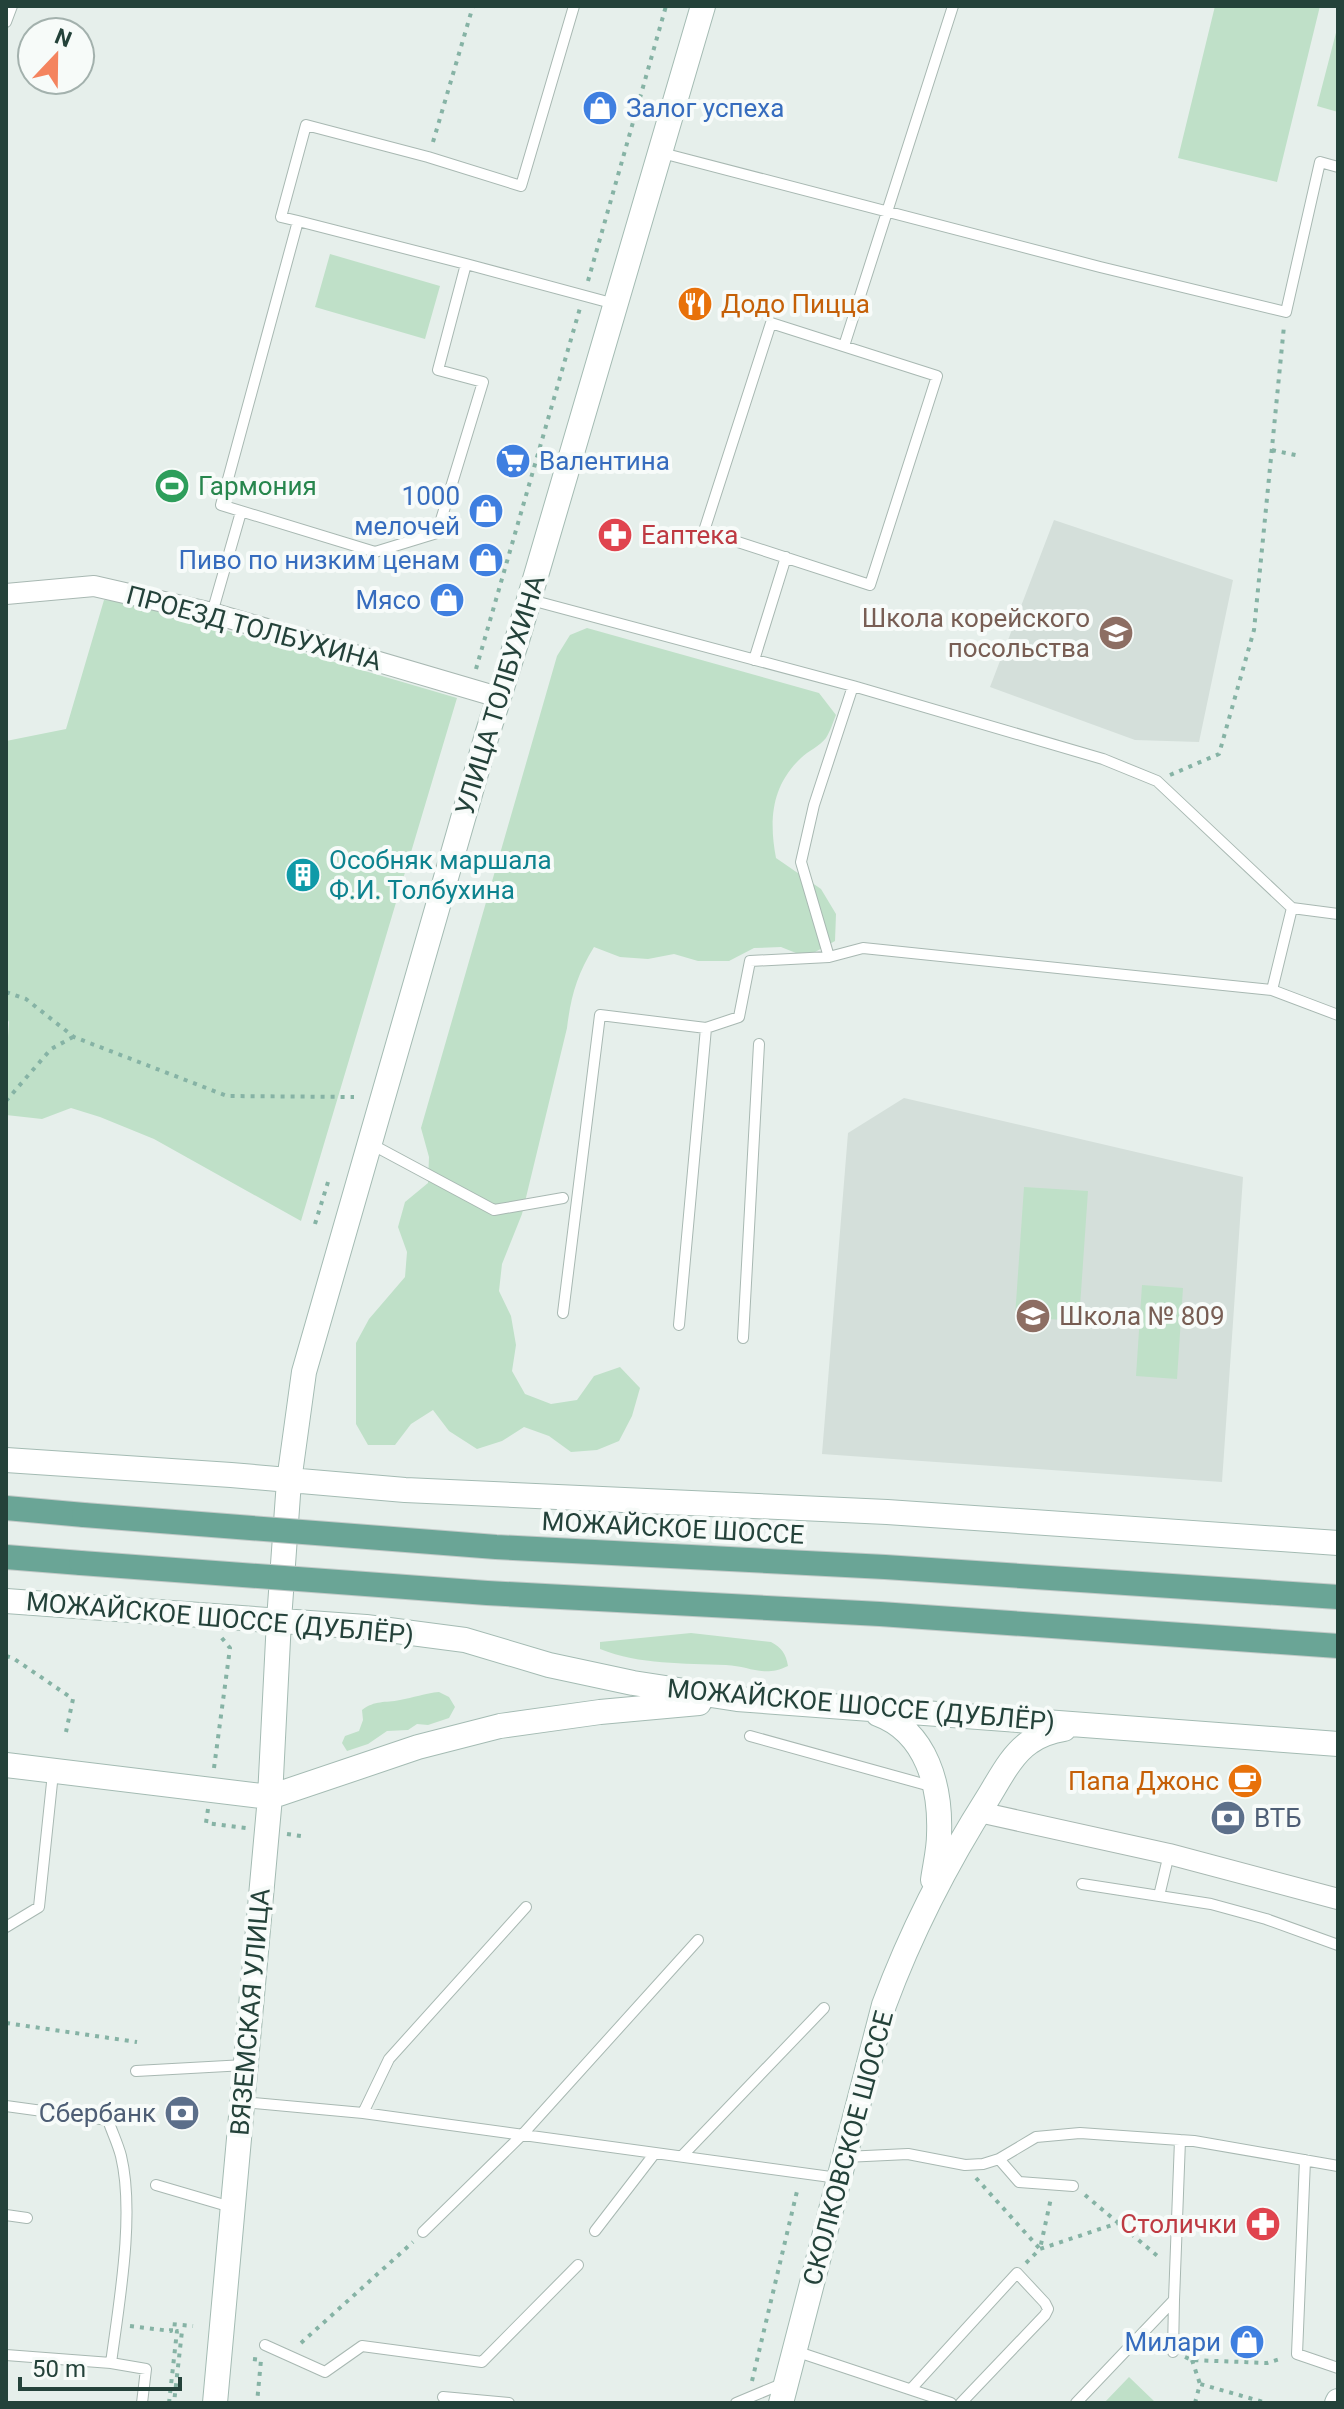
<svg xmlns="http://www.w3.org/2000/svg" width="1344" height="2409" viewBox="0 0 1344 2409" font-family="Roboto,sans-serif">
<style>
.built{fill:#d4dfda}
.green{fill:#bfe0c8}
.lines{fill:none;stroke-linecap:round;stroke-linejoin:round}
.lane-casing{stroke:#a8b8b2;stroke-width:12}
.street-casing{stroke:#a8b8b2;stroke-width:22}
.secondary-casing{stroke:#a4bbb3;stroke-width:26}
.primary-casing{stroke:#c2cac8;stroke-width:26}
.path{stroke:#86b3a5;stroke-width:4;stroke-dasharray:4 6;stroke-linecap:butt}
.lane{stroke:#fff;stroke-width:10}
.street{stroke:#fff;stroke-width:20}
.secondary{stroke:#fff;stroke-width:24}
.primary{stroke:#6aa596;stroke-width:24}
.primary-bridge-casing{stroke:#c2cac8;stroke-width:26;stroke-linecap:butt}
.primary-bridge{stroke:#6aa596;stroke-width:24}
.labels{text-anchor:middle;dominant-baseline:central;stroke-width:8;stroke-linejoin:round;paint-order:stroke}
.shop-label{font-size:26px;fill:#366cbe;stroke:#f7fbf9;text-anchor:end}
.food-label{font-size:26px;fill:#c56008;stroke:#f7fbf9;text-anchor:start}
.leisure-label{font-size:26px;fill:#27864d;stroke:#f7fbf9;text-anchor:start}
.health-label{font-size:26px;fill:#be3a42;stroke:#f7fbf9;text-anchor:start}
.education-label{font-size:26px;fill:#785e54;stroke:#f7fbf9;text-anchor:end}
.street-label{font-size:26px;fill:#24423a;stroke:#f7fbf9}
.culture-label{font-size:26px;fill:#0d838f;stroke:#f7fbf9;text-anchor:start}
.service-label{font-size:26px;fill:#4e5e75;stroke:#f7fbf9;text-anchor:start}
</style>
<rect width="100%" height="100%" fill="#e6efeb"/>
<!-- built -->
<path class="built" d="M1054,520L1233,580L1199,742L1135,740L990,687Z
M904,1098L1243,1177L1222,1482L822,1454L848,1133Z"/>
<!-- green -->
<path class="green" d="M1215,6H1320L1277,182L1178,158Z
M1338,25V112L1317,106Z
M330,254L440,286L425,339L315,307Z
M104,600L130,602L457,698L301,1221L154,1139L100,1117L71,1108L42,1119L6,1115V1068L9,1022L6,1017V741L66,729Z
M587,628L819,693L836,715C833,722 830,732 826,738C820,746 808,751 801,758C771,786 769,821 776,858L821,889L836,914L835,941L806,957L781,947L754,948L729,961H698L674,954L648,959L620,957L594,947C577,975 571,995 567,1028L522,1214L502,1264L499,1291L511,1316L516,1345L512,1371L525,1394L551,1404L577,1400L594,1376L620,1367L640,1388L632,1416L619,1441L597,1450L571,1452L549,1436L524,1427L502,1441L477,1449L449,1431L433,1410L411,1424L395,1445H368L356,1424V1343L369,1319L405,1277L407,1252L398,1227L405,1202L428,1183L429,1157L421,1128L557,656L570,635Z
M1024,1187L1088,1191L1079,1321L1015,1317Z
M1142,1285L1183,1288L1177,1379L1136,1376Z
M691,1633L771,1642C782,1648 786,1654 788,1666C763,1678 750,1666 726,1665C684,1663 640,1665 600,1649V1642Z
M439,1692L449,1697L455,1707L449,1718L428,1725L417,1724L408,1730L387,1731L368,1744L347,1751L342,1743L345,1736L359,1731L363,1720L362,1710C375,1700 385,1703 400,1700C413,1698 425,1693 439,1692Z
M1129,2377L1155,2402L1154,2403H1104Z"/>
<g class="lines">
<defs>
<path id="lane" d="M6,22L12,6
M662,153L1100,267L1286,312L1320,162L1338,167
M298,221L466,264L438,370L483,382L437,533L375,552L221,505L298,221L281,217L306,125L428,157L521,186L574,6
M466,264L615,304
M771,323L937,376L870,585L704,531Z
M844,346L953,6
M531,600L853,686L1103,759L1157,781L1292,908L1338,914
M212,613L241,512
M754,660L786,557
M853,686L814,805L801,862L829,957L863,948L1272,990
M1292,908L1272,990L1338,1015
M371,1144L494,1210L563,1198
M563,1313L600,1015L706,1028
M679,1325L706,1028L739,1017L750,961L829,957
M743,1338L759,1044
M750,1736L934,1787
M1082,1884L1211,1904L1266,1919L1338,1945
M1159,1896L1169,1854
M6,1927L39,1907L53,1773
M136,2071L245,2065
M243,2102L363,2113L838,2178
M6,2106L108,2120C112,2132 118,2144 121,2156C135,2214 119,2303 111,2363
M363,2113L389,2059L526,1907
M682,2156L824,2008
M845,2157L908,2154L965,2165L983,2164L999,2159L1036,2137L1080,2133L1194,2141L1338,2166
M999,2159L1019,2182L1073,2186
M1305,2160L1297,2354L1338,2368
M156,2185L231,2207
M6,2215L27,2218
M595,2231L655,2153
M423,2232L522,2135L698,1940
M265,2345L325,2372L362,2346L482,2362L578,2265
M795,2351L951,2403
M1173,2352L1174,2300
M6,2355L111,2363L146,2369L142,2403
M911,2389L1017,2273L1045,2303L1048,2309L1045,2315L961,2403
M443,2397L509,2403
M736,2403L784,2383
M1076,2403L1174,2300L1180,2140"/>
<path id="street" d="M6,594L94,586L212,613L498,697
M979,1812L1169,1854L1338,1899"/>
<path id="secondary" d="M6,1460L231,1475L405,1490L887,1512L1338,1543
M6,1601L366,1627L465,1640L549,1665L633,1683L737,1699L1338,1744
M878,1714C927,1732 941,1787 939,1835C939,1850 935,1865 933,1880
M6,1765L270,1797L418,1747L500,1726L600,1712L699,1703
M215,2403L270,1797L279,1620L289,1481L304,1372L487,735L518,637L703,6
M781,2403L884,2005C911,1932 947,1862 989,1796C1000,1778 1012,1754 1030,1742C1040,1735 1052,1731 1064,1729
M1337,2403L1338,2401"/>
<path id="primary" d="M6,1508L84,1515
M6,1557L81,1563"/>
</defs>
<!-- lane casing -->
<use href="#lane" class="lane-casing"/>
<!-- street casing -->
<use href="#street" class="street-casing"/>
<!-- secondary casing -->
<use href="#secondary" class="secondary-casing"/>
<!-- primary casing -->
<use href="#primary" class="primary-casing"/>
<!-- path -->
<path class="path" d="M433,142L473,6
M588,281L666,6
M1272,450L1300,456
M476,669L580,308
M1170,775L1219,754L1254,630L1284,326
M6,992L26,999L74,1037L227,1096L354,1097
M6,1101L51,1049L73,1037
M315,1224L328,1182
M6,1656L13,1658L73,1699L66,1732
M214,1768L230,1648L221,1637
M208,1809L206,1823L246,1828
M287,1834L301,1836
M6,2023L137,2042
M976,2178L1040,2249L1051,2198
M1085,2195L1161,2259
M1026,2263L1040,2249L1118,2223
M130,2326L171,2331V2324L193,2326
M301,2343L413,2242
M1185,2357L1192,2360L1267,2363L1283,2358
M253,2359L261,2360L257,2403
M1192,2360L1200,2384
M752,2381L798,2187
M169,2403L177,2331H182L174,2403
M1195,2403L1200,2384L1267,2403"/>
<!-- lane -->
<use href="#lane" class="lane"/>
<!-- street -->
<use href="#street" class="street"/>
<!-- secondary -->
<use href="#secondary" class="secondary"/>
<!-- primary -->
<use href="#primary" class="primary"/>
<defs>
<path id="primary-bridge" d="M84,1515L496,1547L885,1567L1338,1597
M81,1563L487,1593L880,1614L1338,1646"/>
</defs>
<!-- primary-bridge casing -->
<use href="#primary-bridge" class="primary-bridge-casing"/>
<!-- primary-bridge -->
<use href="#primary-bridge" class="primary-bridge"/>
</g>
<!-- icons -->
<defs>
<symbol id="shop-disc" viewBox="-11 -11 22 22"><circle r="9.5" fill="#3f7fe0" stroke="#f7fbf9"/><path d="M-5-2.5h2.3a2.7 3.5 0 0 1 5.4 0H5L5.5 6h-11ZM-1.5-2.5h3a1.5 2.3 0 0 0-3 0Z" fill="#fff"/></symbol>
<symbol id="restaurant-disc" viewBox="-11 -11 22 22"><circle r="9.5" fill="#e8710a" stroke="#f7fbf9"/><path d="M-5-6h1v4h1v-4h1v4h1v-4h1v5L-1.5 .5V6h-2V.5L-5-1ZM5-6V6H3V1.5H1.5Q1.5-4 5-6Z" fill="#fff"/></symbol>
<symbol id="supermarket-disc" viewBox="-11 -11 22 22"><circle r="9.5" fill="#3f7fe0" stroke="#f7fbf9"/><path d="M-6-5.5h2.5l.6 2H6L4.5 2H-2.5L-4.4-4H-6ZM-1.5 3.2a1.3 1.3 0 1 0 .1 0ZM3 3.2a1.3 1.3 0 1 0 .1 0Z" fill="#fff"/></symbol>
<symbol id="stadium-disc" viewBox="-11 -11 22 22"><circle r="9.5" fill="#2e9e5b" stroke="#f7fbf9"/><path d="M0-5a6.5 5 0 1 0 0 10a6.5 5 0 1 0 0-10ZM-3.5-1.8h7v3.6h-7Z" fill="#fff"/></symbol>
<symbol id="pharmacy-disc" viewBox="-11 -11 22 22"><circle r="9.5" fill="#e0444e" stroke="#f7fbf9"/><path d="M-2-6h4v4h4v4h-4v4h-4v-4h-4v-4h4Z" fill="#fff"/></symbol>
<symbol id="school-disc" viewBox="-11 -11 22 22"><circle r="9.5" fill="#8d6e63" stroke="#f7fbf9"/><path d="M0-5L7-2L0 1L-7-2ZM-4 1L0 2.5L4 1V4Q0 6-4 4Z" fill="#fff"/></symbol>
<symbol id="building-disc" viewBox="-11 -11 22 22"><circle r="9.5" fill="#0f9aa8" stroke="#f7fbf9"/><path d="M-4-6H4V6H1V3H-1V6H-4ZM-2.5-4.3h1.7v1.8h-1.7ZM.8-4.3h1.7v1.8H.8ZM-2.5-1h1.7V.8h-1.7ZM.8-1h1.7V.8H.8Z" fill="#fff"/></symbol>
<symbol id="cafe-disc" viewBox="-11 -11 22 22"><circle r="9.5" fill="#e8710a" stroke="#f7fbf9"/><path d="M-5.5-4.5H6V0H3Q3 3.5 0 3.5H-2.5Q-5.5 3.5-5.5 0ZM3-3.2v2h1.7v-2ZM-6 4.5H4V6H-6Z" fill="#fff"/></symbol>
<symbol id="bank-disc" viewBox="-11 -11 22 22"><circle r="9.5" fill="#5c6f8a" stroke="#f7fbf9"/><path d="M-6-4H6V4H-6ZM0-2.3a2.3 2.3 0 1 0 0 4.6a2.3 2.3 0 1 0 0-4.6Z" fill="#fff"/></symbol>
</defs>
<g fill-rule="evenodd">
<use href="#shop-disc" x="580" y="88" width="40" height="40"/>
<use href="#restaurant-disc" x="675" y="284" width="40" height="40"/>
<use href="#supermarket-disc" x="493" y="441" width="40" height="40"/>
<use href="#stadium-disc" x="152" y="466" width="40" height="40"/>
<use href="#shop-disc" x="466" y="491" width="40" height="40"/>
<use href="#pharmacy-disc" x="595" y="515" width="40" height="40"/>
<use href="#shop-disc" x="466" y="540" width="40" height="40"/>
<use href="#shop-disc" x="427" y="580" width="40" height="40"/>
<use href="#school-disc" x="1096" y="613" width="40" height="40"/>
<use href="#building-disc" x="283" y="855" width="40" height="40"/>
<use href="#school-disc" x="1013" y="1296" width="40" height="40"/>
<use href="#cafe-disc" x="1225" y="1761" width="40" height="40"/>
<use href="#bank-disc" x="1208" y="1798" width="40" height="40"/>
<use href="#bank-disc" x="162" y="2093" width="40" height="40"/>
<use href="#pharmacy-disc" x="1243" y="2204" width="40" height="40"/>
<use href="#shop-disc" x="1227" y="2322" width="40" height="40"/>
</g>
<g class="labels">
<!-- shop labels -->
<g class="shop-label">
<text x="626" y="108" text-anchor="start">Залог успеха</text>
<text x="539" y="461" text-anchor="start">Валентина</text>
<text x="460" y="496">1000<tspan x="460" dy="30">мелочей</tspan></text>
<text x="460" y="560">Пиво по низким ценам</text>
<text x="421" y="600">Мясо</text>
<text x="1221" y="2342">Милари</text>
</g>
<!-- food labels -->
<g class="food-label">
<text x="721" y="304">Додо Пицца</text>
<text x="1219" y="1781" text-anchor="end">Папа Джонс</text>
</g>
<!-- leisure labels -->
<g class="leisure-label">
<text x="198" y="486">Гармония</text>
</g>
<!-- health labels -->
<g class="health-label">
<text x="641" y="535">Еаптека</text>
<text x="1237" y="2224" text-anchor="end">Столички</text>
</g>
<!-- education labels -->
<g class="education-label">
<text x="1090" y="618">Школа корейского<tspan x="1090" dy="30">посольства</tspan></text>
<text x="1059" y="1316" text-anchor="start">Школа № 809</text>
</g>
<!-- street labels -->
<g class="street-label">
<text transform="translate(254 628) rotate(15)">ПРОЕЗД ТОЛБУХИНА</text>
<text transform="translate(500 695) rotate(-73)">УЛИЦА ТОЛБУХИНА</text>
<text transform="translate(673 1528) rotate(3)">МОЖАЙСКОЕ ШОССЕ</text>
<text transform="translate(220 1618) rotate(5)">МОЖАЙСКОЕ ШОССЕ (ДУБЛЁР)</text>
<text transform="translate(861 1705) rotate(5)">МОЖАЙСКОЕ ШОССЕ (ДУБЛЁР)</text>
<text transform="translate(250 2012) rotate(-85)">ВЯЗЕМСКАЯ УЛИЦА</text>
<text transform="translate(848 2148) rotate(-75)">СКОЛКОВСКОЕ ШОССЕ</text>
</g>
<!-- culture labels -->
<g class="culture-label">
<text x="329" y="860">Особняк маршала<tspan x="329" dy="30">Ф.И. Толбухина</tspan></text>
</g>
<!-- service labels -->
<g class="service-label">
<text x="1254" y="1818">ВТБ</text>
<text x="156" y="2113" text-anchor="end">Сбербанк</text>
</g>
</g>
<!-- border -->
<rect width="1344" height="2409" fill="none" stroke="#24423a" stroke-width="16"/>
<!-- north arrow -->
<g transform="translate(56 56) rotate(22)"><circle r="38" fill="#f7fbf9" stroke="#a3b1ad" stroke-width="2"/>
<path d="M0-6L14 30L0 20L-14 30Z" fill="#f4845f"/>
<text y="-12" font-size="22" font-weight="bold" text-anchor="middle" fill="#24423a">N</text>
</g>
<!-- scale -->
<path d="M20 2377v12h160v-12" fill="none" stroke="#24423a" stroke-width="4"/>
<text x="32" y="2377" font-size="24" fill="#24423a" stroke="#f7fbf9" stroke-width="6" paint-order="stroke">50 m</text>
</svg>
